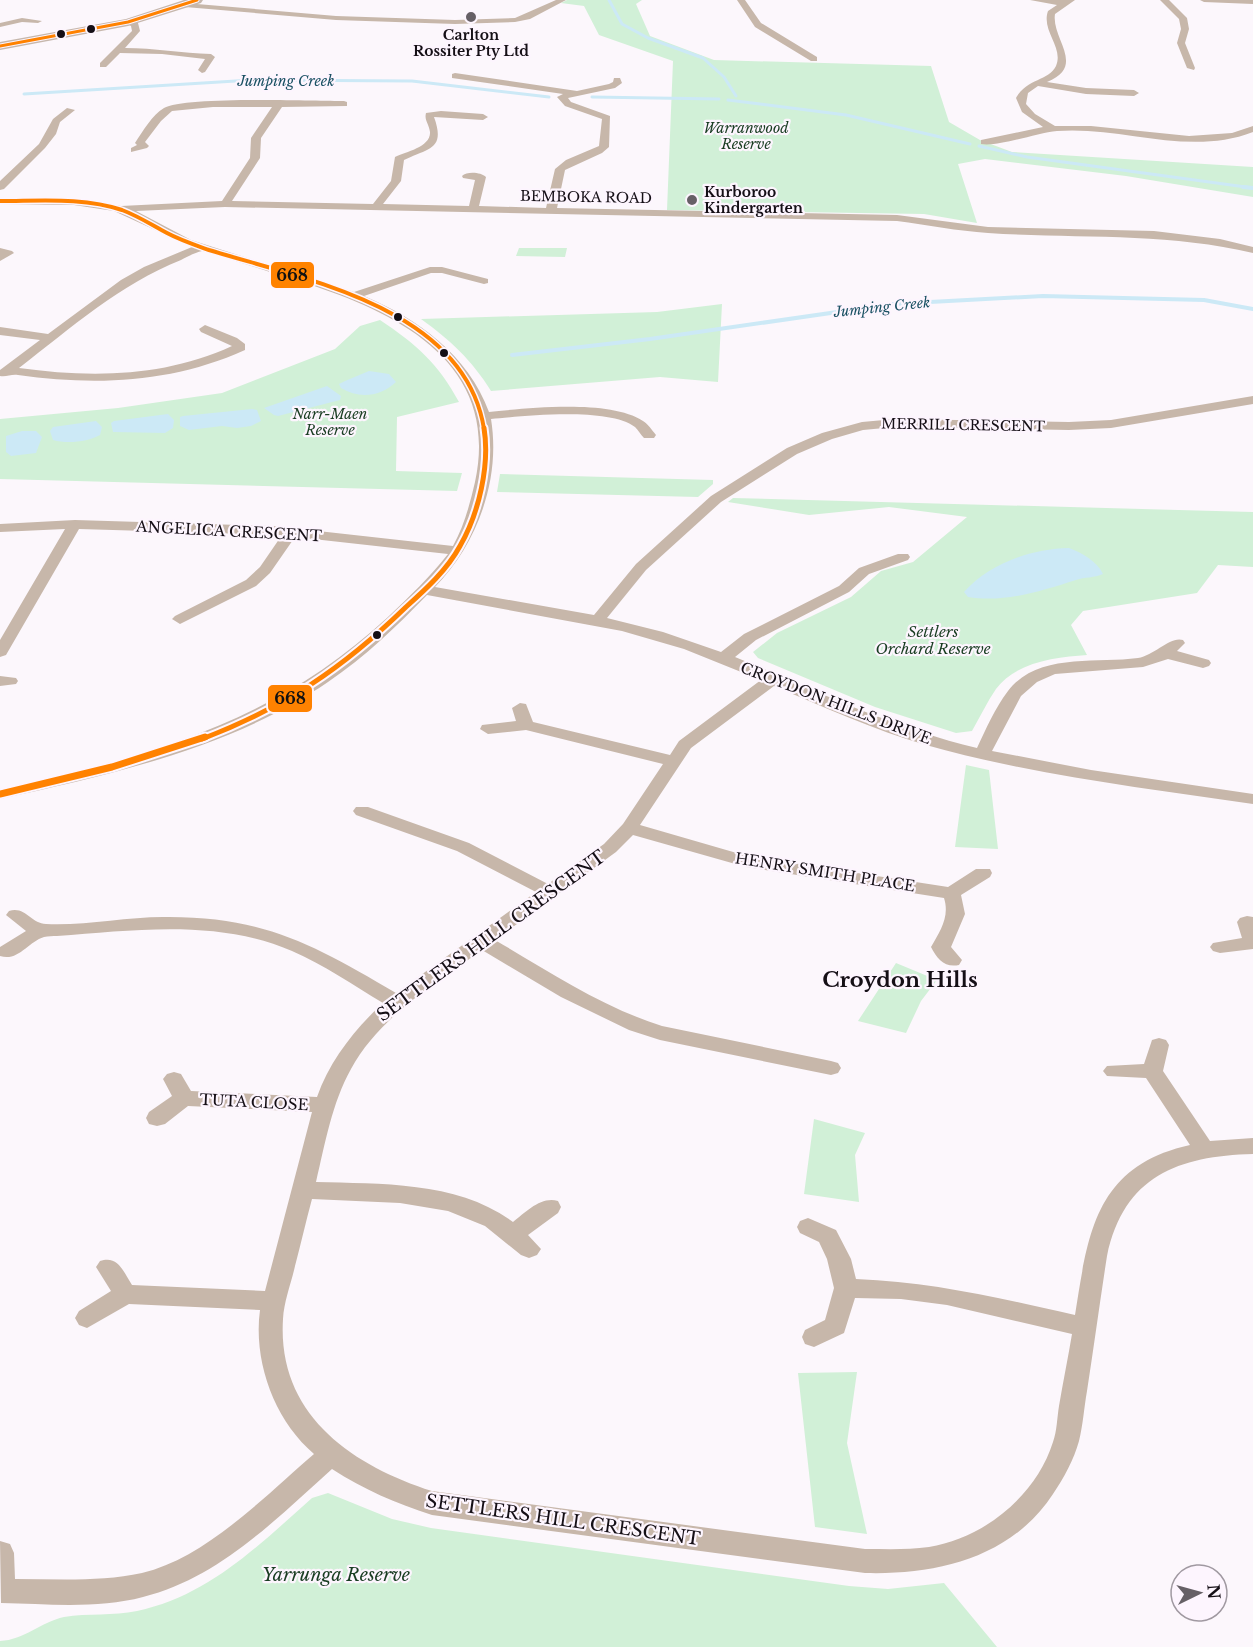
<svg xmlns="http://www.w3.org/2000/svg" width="1253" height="1647" viewBox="0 0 1253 1647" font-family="'Libre Baskerville',serif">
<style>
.green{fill:#d1f0d7}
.water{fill:#cce9f6}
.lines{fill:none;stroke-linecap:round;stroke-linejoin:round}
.stream-far1{stroke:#cce9f6;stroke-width:3}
.stream{stroke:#cce9f6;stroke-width:4}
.minor{fill:#c7b7aa;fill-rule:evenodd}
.primary{fill:#c6b7ac;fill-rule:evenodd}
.bus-1-far3-casing{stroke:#fdf5fe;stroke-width:5}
.bus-1-far2-casing{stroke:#fdf5fe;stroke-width:7}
.bus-1-far1-casing{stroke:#fdf5fe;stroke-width:9}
.bus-1-casing{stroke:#fdf5fe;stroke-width:11}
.bus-1-far3{stroke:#ff8200;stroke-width:3}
.bus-1-far2{stroke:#ff8200;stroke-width:4}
.bus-1-far1{stroke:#ff8200;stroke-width:5}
.bus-1{stroke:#ff8200;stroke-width:7}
.poi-dot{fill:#666066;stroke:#fdf5fe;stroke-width:2}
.bus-dot{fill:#150f16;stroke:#fdf5fe;stroke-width:2}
.labels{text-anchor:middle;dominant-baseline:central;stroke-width:4.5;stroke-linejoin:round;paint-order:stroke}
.far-poi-label{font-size:14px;font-weight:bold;fill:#150f16;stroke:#fdf5fe}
.far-water-label{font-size:14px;font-style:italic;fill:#1a5163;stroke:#fdf5fe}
.far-park-label{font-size:14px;font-style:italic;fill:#193d22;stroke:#fdf5fe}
.far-street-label{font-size:14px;fill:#150f16;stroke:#fdf5fe}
.street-label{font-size:15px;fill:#150f16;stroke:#fdf5fe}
.park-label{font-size:15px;font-style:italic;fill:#193d22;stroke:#fdf5fe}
.near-street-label{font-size:18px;fill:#150f16;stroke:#fdf5fe}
.near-park-label{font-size:18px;font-style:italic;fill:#193d22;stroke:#fdf5fe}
.district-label{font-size:21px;font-weight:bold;fill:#150f16;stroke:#fdf5fe}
.line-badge{stroke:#fdf5fe;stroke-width:2}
.pale-badge-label{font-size:16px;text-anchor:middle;font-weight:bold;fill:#111}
</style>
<rect width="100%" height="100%" fill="#fcf7fc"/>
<!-- green -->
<path class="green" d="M567,0H642L636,4L650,36L714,60L931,66L949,122L980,140L1012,152L1253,167V197L1126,176L985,159L958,164L977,223L924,214L667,210L673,61L599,35L584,6L561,3Z
M519,248H567L565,257L516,256Z
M722,304L718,382L660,377L491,391C472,360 450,340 421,319L657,312Z
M380,320C416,344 438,363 459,402L397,417L396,471L462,473L457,491L0,479V419L118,408L222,393L335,349L360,326Z
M500,474L713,480V484L698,497L497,492Z
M733,498L1253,512V567L1218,565L1197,593L1083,611L1071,625L1087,655C1056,657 1016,662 996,689C987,702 980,717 972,731L956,733L875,707L758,658L753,652L777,633L851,597L881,571L913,562L967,517L889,507L809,515L728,502Z
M966,765L989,770L998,849L955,847Z
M896,963L937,980L921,1001L906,1033L858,1021Z
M814,1119L865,1133L855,1155L859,1202L804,1194Z
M857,1372L847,1443L867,1534L815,1527L798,1373Z
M328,1493L392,1519L431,1528L849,1586L888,1589L944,1583L997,1647H0V1641C24,1640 41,1622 64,1617C88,1613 113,1616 137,1611C209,1596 260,1544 312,1498Z"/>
<!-- water -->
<path class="water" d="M369,371L389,374L396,382C380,397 359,399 341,388L339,384C348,379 360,375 369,371Z
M327,386L341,396L340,400L278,416L274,415L264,408Z
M252,409L257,410L261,421L251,426L237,428L222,426L189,430L180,426V417L183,416Z
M168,414L174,420L173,428L165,433L113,432L111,423L114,421Z
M96,421L102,427L100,435C88,442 67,444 53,440L50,431L53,427Z
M22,431H36L42,437L36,453L11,456L6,452V436Z
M1069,548C1082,553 1097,561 1103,574C1094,578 1085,577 1076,580C1041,591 1005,603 968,597L964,592C990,563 1031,549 1069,548Z"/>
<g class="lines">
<!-- stream-far1 -->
<path class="stream-far1" d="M609,0L622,24L648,38L703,58L724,77L736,96
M24,94L252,80L412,81L549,97
M592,97L719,99
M728,100L846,115L970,144
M979,146L1027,157L1253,188"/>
<!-- stream -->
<path class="stream" d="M1243,187L1253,188
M512,355L650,339L893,304L1043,296L1204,300L1253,309"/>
<!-- minor -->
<path class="minor" d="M556,0H566L530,19L515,22L455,24L336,20L185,7L181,5L185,3L336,16L455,20L515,18Z
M737,0H745L761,23L817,57V61H811L755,27Z
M1030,0H1075L1055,14C1051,39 1087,66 1047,82L1086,88L1134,90L1139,93L1134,96L1086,94L1038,86L1028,93L1026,104L1035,114L1055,126H1091L1189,136L1232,133L1253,126V132C1189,157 1123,126 1057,131C1036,133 999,147 981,144V140L1043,127L1022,112L1016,98C1027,78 1049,81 1056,66C1064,47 1041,31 1048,11L1057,5Z
M1160,0H1169L1187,18L1189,29L1185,43L1195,68L1194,70L1187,68L1177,43L1181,29L1179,19Z
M1200,0H1253V4L1204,2Z
M22,18L42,21L38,23L22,22L0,27V23Z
M128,20L138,23L140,31L125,48C154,48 182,53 211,54L215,57L205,72L202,73L198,70L205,59L162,54L120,53L106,67H100V63L132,31L131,26L124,22Z
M455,73L577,91L609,84L613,82L614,78H620L622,83L615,88L568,98L571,102L610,116L609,147L602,153L565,170L557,208L897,215L988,227L1154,231L1220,239L1253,247V253C1164,232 1079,239 988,233C958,231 927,225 897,221L225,207L136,211L191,240L354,292L430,267H442L488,279V283L484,284L442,273H431L364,296C418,319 468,355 489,412C528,408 610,399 643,421C648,424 652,430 656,435L654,438H644C641,435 638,430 635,427C608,407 524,416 491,419C501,480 477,544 435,587L594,615L636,564L711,496L787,448L822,433L862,422L895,419L1069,422L1111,420L1253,396V404L1111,428L1069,430L895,427L863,430L832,439L797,454L721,502L646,570L607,618L663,632L721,652L744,634L839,586L859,568L898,554H908L910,557L908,560L869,574L849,592L756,640L735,657C815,690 892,728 977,748C986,729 995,708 1008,691C1038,652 1095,664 1138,658C1155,655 1170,636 1183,640L1185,643L1177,651L1209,660L1211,663L1209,666L1203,668L1168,659L1143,667L1055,674L1037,682L1021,696L992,751L1091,770L1253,794V804C1144,788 1033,775 926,745C874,730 824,707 774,686L691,748L640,825L747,856L948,887L976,869H990L992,873L990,877L961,895L965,914L951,947L962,960L959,965C945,968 937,959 931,947C940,931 950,917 944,898L746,867L633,835L616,852L495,940C550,972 602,1007 662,1026L831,1061L838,1063L841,1068L838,1073L831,1075L660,1040L629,1030L561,997L482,950C435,984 380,1016 351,1069C332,1103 325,1144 316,1182C381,1184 458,1181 513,1222C526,1212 541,1196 558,1201L561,1207L558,1213L528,1235L541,1249L537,1255L529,1258L521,1255L485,1226L448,1211L400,1203L312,1199C306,1221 301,1243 295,1266C291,1284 284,1301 283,1319C277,1414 351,1465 432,1491L865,1549C887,1549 908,1550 929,1547C984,1538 1036,1496 1053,1442C1057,1431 1057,1418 1059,1406C1063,1382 1068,1358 1072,1334L947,1305L901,1299L855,1298L844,1333L814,1347L805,1344L802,1337L805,1330L825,1320L834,1288L827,1259L819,1242L800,1233L797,1227L800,1221L808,1218L836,1230L851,1259L856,1279C933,1282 999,1298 1075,1315C1088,1234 1095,1166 1190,1145L1146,1078L1107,1076L1103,1071L1107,1066L1144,1064L1152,1040L1159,1038L1166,1040L1169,1045L1163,1071L1210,1141L1253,1138V1154C1178,1156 1124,1176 1107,1256C1100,1301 1094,1346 1087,1391C1084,1408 1083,1425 1079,1441C1074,1459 1064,1478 1053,1494C1011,1558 937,1575 865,1573L432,1515C396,1503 364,1490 332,1469C276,1519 219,1578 143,1597C98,1609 48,1604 1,1603L0,1541L10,1544L14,1553L15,1579C57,1579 101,1582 142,1573C206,1558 266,1495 314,1454C274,1420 253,1361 260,1310L129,1304L87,1328L79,1325L75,1318L79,1311L111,1291L96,1267L100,1261C118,1255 123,1271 132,1285L265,1291L312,1112L188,1106L165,1124L157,1126L149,1124L146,1118L149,1112L172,1096L163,1079L167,1074L174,1072L181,1074L191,1091L317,1097C330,1060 355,1029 383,1003C353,985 324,965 292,951C218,919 136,930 57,936C53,936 48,936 44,937C28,942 18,962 0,956V947L26,931L6,915L9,911C26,906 31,924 46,924C86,926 129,916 169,917C266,917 316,946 396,993L536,892L457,851L356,815L353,811L356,807H368L469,843L548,884L604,844L623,824L663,764L526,730L488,734L480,729L482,725L516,721L512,708L520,703L526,704L533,722L670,755L679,741L761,680L684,649L622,631L427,595C397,626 365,657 328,682C231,748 113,774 0,799V789C149,756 272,724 388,617C409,597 430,577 448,554L295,537L270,573L256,586L180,624L172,619L175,616L246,580L260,567L282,535L79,529L6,655L0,657V640L65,529L0,532V524L75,520L273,526L453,546C464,526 470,504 475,482C502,357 388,308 289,278C266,271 243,263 220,256C215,255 207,251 202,251C196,252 187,257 181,260C120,284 71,328 19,368C92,378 165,377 232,346L201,332L199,329L205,325L237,338L245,344V350C172,383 96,386 18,375C11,374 7,377 0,376V370L40,340L0,335V327L48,334L121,280L144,267L192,247L114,211L74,205L0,204V198L74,199L121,206L222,201L250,158L251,138L272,107H213L172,111L161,121L145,142L149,146L147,148L131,152V148L137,145L135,143C143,131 152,115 164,108C183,96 314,101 344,101L347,102V106L282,107L261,138L260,158L232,201L373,204L391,181L395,157C406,152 431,147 430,132C429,124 424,120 426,113L441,111L483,114L488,117L483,120L434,117C446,150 428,148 404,160L401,181L383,204L469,206L475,180L463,178L462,176C467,171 481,172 486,177L479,206L546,208L555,169L566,160L599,146L602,119L565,106L557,97L563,94L452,78V74Z
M67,108L75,110L60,122L56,134L45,148L4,189L0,190V181L39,144L53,119Z
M0,248L12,251L14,253L0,261Z
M0,676L16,678L18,681L16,684L0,686Z
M1247,916L1253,917V949L1220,953L1213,951L1210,947L1213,943L1242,938L1237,922L1240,918Z"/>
<!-- primary -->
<path class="primary" d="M184,0H203L201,3L128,26L0,50V42L126,19Z"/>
<defs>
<path id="bus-1-far3" d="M0,46L128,22L197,0"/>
<path id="bus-1-far2" d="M0,201C40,201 84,197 122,210C138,216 152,225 167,233C180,240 195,245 209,250C306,280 465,308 484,429"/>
<path id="bus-1-far1" d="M202,739C285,707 342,669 406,607C426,589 447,570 460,546C479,513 490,465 484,428"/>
<path id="bus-1" d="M0,794L112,767L205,737"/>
</defs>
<!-- bus-1-far3 casing -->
<use href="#bus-1-far3" class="bus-1-far3-casing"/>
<!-- bus-1-far2 casing -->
<use href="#bus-1-far2" class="bus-1-far2-casing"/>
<!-- bus-1-far1 casing -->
<use href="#bus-1-far1" class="bus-1-far1-casing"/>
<!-- bus-1 casing -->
<use href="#bus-1" class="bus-1-casing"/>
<!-- bus-1-far3 -->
<use href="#bus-1-far3" class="bus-1-far3"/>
<!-- bus-1-far2 -->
<use href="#bus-1-far2" class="bus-1-far2"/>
<!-- bus-1-far1 -->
<use href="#bus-1-far1" class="bus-1-far1"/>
<!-- bus-1 -->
<use href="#bus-1" class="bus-1"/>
</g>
<!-- markers -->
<g class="poi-dot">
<circle cx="471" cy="17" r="6"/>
<circle cx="692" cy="200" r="6"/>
</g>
<g class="bus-dot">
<circle cx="91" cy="29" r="5"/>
<circle cx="61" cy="34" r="5"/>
<circle cx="398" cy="317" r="5"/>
<circle cx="444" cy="353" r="5"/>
<circle cx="377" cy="635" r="5"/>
</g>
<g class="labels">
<!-- far-poi labels -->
<g class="far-poi-label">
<text x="471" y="35">Carlton<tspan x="471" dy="16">Rossiter Pty Ltd</tspan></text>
<text x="704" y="192" text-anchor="start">Kurboroo<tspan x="704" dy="16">Kindergarten</tspan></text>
</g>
<!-- far-water labels -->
<g class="far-water-label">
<text x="286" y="81">Jumping Creek</text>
<text transform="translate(882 307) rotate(-6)">Jumping Creek</text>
</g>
<!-- far-park labels -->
<g class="far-park-label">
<text x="746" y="128">Warranwood<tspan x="746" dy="16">Reserve</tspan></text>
<text x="330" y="414">Narr-Maen<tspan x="330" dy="16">Reserve</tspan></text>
</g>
<!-- far-street labels -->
<g class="far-street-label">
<text transform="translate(586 197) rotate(1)">BEMBOKA ROAD</text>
<text transform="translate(963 425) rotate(1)">MERRILL CRESCENT</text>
</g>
<!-- street labels -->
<g class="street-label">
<text transform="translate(229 531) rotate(3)">ANGELICA CRESCENT</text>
<text transform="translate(836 703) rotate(21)">CROYDON HILLS DRIVE</text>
<text transform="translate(825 872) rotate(9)">HENRY SMITH PLACE</text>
<text transform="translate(254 1102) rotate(3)">TUTA CLOSE</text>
</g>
<!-- park labels -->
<g class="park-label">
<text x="933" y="631">Settlers<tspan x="933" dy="17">Orchard Reserve</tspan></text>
</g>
<!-- near-street labels -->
<g class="near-street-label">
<text transform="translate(491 936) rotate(-36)">SETTLERS HILL CRESCENT</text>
<text transform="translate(563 1520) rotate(8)">SETTLERS HILL CRESCENT</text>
</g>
<!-- near-park labels -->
<g class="near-park-label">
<text x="336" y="1575">Yarrunga Reserve</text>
</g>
<!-- district labels -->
<g class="district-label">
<text x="900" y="980">Croydon Hills</text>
</g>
</g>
<g class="line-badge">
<rect x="270" y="261" width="45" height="28" rx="6" fill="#ff8200"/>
<rect x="267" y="684" width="46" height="29" rx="6" fill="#ff8200"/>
</g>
<g class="pale-badge-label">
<text x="292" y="281">668</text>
<text x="290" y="704">668</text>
</g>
<!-- north arrow -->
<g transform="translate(1199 1593) rotate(85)"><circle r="28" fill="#fdf5fe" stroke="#a099a1" stroke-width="1.5"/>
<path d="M0-4.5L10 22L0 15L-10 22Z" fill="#666066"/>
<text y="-9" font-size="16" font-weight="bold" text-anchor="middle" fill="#150f16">N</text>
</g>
</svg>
